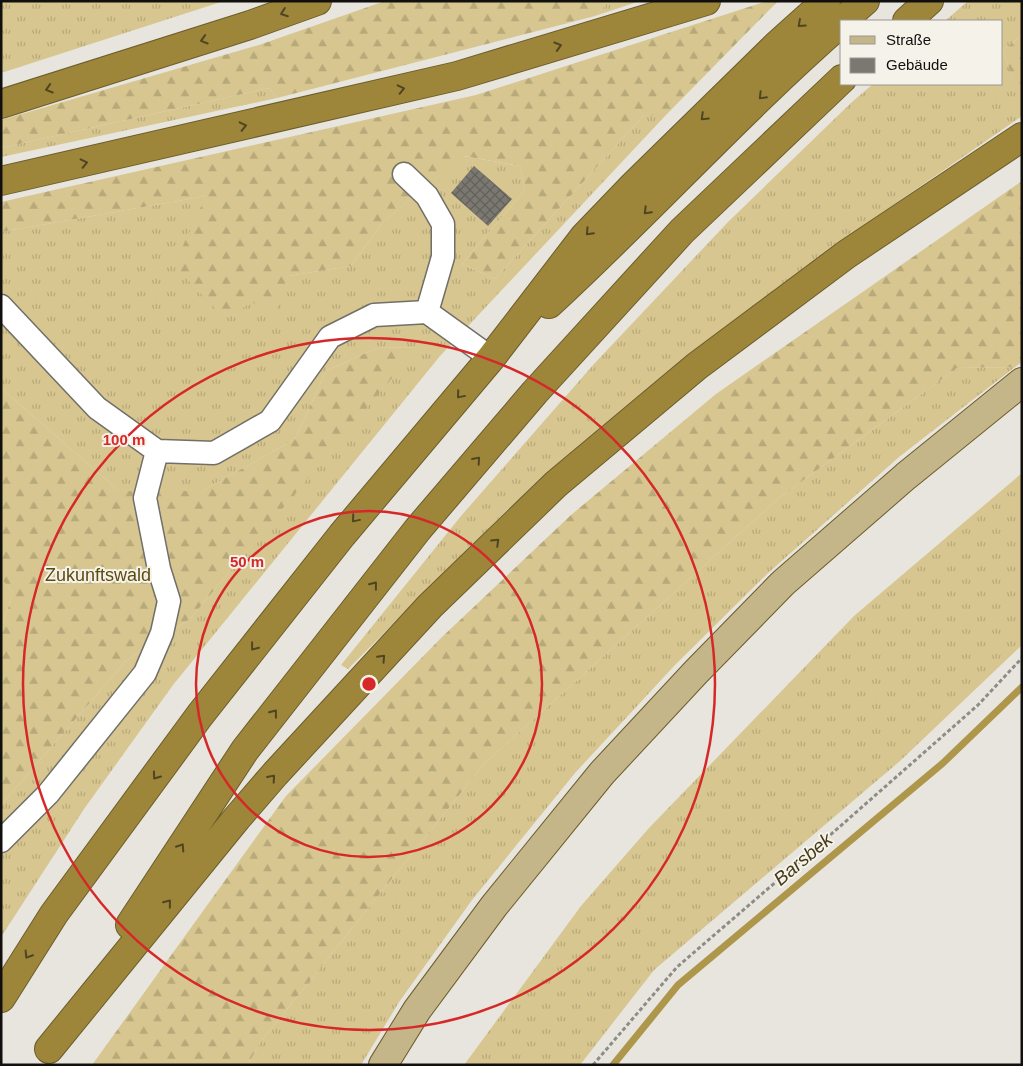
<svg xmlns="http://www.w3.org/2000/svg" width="1023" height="1066" viewBox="0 0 1023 1066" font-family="Helvetica,sans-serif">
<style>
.grass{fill:url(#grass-tufts)}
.forest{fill:url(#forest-firs)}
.garden{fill:#d7c68f}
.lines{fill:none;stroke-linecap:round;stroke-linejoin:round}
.stream{stroke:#ae974b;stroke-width:7}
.building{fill:url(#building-cross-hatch)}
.minor-casing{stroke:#716f68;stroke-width:25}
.major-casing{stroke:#6c5d2b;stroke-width:30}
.highway-casing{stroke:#6c5d2b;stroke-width:30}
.path{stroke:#8e8c87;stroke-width:3;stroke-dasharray:4 2.5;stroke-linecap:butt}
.minor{stroke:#fff;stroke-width:22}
.major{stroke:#c4b689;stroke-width:28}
.highway{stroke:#9d863a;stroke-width:28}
.oneway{stroke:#504522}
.ring{fill:none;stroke:#d62828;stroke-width:2.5}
.labels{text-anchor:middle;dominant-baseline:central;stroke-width:4;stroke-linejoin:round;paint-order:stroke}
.park-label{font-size:18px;fill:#5c4b0f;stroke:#f5f2ea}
.water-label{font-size:19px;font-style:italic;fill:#443a18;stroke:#f5f2ea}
.centre{fill:#d62828;stroke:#f5f2ea;stroke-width:2.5}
.ring-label{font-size:15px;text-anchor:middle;font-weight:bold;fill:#d62828;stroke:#f5f2ea;stroke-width:4;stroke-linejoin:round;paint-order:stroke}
</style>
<defs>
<pattern id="grass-tufts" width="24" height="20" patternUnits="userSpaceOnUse" patternTransform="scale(1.25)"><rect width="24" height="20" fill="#d7c68f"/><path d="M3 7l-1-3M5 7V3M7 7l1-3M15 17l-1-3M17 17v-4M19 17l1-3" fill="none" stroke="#b8a97a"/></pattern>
<pattern id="forest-firs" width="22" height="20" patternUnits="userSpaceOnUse" patternTransform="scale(1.25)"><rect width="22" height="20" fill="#d7c68f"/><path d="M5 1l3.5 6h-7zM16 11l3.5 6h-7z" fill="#b8a97a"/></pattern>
<pattern id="building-cross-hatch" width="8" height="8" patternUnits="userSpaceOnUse" patternTransform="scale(1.25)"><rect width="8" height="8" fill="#7a7871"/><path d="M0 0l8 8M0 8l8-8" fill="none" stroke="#63615b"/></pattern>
</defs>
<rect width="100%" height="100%" fill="#e7e5dd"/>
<!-- grass -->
<path class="grass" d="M1,1H224L1,73Z
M609,1H640L595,16Z
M968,1H1022V35L1003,50L1014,83L1022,86V116L837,244L697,350L508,509L348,669L341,665L461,516L594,364L728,222L852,102L873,84H1002V21H945Z
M269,88L277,98L1,157V148Z
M644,115H666L440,356L173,685L84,809L1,937V805L126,661L190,619L417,347L377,348L326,371L295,439L202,491H119L1,388V232L206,196L288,276L351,266L384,221L463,156L520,166L525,190L462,264L495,279Z
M1015,367L899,457L767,574L675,665L575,773L472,900L399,1002L361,1065H248L259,1044L485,763L779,498L957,368Z
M1022,473V645L900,761L654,970L580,1065H464L581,906L649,828L854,616Z"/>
<!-- forest -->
<path class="forest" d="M385,1H609L595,16L277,98L269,88L1,148V120L259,45Z
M767,1H778L666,115H644L495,279L462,264L525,190L520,166L464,156L384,221L351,266L288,276L275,315L252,302L225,319L174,265L206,196L1,232V202L476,95Z
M1022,35V86L1014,84L1003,50Z
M1022,181V362L1015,367L957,368L779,498L485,763L259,1044L248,1065H92L286,796L442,637L571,515L716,394Z
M418,347L190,619L126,661L1,805V630L13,592L1,579V388L119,491H202L295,439L326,371L377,348Z"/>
<!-- garden -->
<path class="garden" d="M1,579L13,592L1,630Z"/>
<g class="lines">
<!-- stream -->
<path class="stream" d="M613,1065L678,985L943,763L1022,687"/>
</g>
<!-- building -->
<path class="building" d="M474,166L512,199L488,226L451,193Z"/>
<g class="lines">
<defs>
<path id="minor" d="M404,174L427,196L443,224V257L427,312
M1,306L97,408L157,451L145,498L159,569L169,601L162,633L145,673L48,794L1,841
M157,451L214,453L270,421L330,337L374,315L427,312L491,358"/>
<path id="major" d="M383,1065L417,1010L494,906L602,773L696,672L783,583L906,476L1022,382"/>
<path id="highway" d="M842,21L865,1
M907,21L929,1
M1,104L250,25L317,1
M1,181L457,76L706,1
M549,304C649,212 740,111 842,22
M130,925L245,750L418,529L535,392L682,231L842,79
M1,998L54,914L200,715L342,535L491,358L584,237L634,185L776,46L826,1
M49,1049L237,818L275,774L430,606L556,484L697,366L847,254L1022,137"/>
</defs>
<!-- minor casing -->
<use href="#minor" class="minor-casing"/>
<!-- major casing -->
<use href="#major" class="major-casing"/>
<!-- highway casing -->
<use href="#highway" class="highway-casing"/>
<!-- path -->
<path class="path" d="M593,1065L677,967L820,844L978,705L1022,658"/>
<!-- minor -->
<use href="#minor" class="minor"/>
<!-- major -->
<use href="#major" class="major"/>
<!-- highway -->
<use href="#highway" class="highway"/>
</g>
<!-- one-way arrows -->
<defs><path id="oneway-chevron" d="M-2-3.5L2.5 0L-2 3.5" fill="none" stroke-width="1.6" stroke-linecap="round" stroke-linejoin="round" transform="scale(1.25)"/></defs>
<g class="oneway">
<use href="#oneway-chevron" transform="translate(284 13) rotate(160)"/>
<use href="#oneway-chevron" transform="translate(801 24) rotate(138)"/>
<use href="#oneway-chevron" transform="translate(204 40) rotate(163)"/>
<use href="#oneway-chevron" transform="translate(558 46) rotate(-17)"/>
<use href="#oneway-chevron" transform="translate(49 89) rotate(163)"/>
<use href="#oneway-chevron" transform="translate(401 89) rotate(-13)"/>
<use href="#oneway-chevron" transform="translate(762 96) rotate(135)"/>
<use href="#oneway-chevron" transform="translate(704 117) rotate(136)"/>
<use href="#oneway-chevron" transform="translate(243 126) rotate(-13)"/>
<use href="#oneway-chevron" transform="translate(84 163) rotate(-13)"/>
<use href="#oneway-chevron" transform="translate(647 211) rotate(135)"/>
<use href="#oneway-chevron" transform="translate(589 232) rotate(133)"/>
<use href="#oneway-chevron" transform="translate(460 395) rotate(130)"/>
<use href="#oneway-chevron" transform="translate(477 460) rotate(-49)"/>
<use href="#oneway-chevron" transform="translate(355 519) rotate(130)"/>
<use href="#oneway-chevron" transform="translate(496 542) rotate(-44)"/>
<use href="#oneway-chevron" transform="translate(374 585) rotate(-52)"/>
<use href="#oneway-chevron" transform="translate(254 647) rotate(128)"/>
<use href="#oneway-chevron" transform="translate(382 658) rotate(-47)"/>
<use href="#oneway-chevron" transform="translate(274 713) rotate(-52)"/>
<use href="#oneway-chevron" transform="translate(156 776) rotate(126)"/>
<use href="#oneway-chevron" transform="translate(272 778) rotate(-49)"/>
<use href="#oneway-chevron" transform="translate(181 847) rotate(-57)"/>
<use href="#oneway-chevron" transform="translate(168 903) rotate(-51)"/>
<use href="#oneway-chevron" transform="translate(28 955) rotate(122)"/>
</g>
<!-- distance rings -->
<g class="ring">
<circle cx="369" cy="684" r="173"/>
<circle cx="369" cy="684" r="346"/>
</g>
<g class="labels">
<!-- park labels -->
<g class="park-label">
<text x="98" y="575">Zukunftswald</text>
</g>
<!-- water labels -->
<g class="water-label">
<text transform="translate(803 859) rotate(-40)">Barsbek</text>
</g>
</g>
<circle cx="369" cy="684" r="8" class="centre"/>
<g class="ring-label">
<text x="124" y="445">100 m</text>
<text x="247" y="567">50 m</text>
</g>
<!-- border -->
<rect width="1023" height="1066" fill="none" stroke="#11100e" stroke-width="5"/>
<!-- legend -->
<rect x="840" y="20" width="162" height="65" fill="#f5f2ea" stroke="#9a9892"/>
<rect x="850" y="36" width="25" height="8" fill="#c4b689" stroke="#9a9892"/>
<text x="886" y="45" font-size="15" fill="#11100e">Straße</text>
<rect x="850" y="58" width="25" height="15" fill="#7a7871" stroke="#9a9892"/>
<text x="886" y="70" font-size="15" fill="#11100e">Gebäude</text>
</svg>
